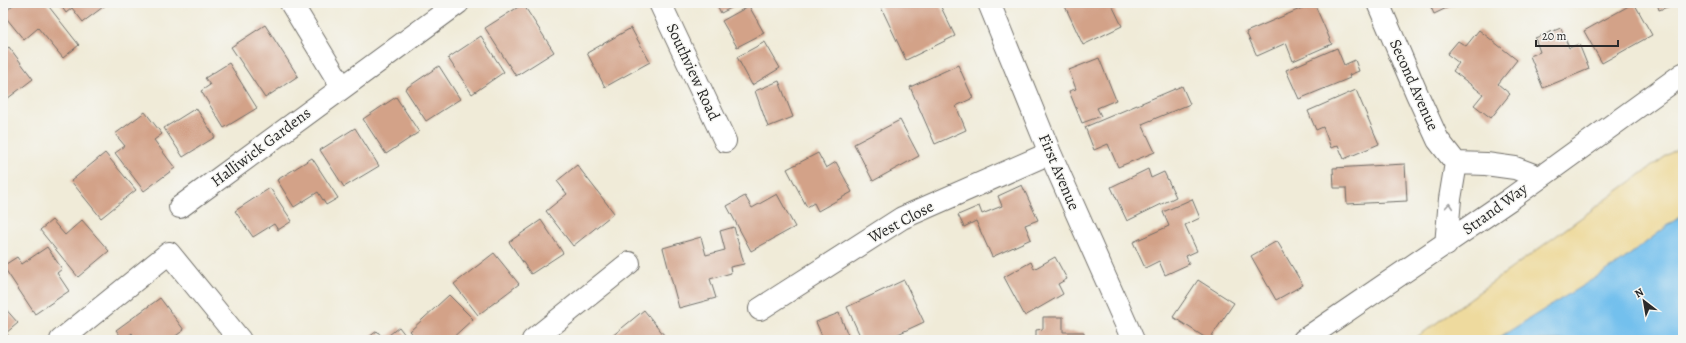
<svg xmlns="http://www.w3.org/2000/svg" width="1686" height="343" viewBox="0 0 1686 343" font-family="Alegreya,serif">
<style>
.sand{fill:#eeda9e;stroke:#8c8264}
.water{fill:#73c0ed;stroke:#4f768c}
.building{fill:#d3a288}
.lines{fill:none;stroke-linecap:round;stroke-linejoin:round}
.minor-casing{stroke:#706e68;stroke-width:24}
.minor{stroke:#fff;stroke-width:22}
.oneway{stroke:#a0a0a0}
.labels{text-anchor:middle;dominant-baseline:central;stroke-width:3;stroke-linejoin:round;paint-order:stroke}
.street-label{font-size:16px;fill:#2b2b2b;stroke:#f6f6f2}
</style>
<rect width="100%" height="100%" fill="#f6f6f2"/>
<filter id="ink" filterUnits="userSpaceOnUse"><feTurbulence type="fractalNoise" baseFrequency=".025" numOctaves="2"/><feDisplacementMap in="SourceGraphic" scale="8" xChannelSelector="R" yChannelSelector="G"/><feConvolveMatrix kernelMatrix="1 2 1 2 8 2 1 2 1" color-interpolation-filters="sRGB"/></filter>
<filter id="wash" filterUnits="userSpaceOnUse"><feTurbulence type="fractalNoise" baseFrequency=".012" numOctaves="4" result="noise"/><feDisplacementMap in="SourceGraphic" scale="16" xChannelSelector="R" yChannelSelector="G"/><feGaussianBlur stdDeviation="0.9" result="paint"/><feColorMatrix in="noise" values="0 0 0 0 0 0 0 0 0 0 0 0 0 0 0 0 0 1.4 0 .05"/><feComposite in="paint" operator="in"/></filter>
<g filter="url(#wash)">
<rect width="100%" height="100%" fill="#f0ebd8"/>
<!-- sand -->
<path class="sand" d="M1683,145V340H1413L1666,156Z"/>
<!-- water -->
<path class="water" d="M1683,214V340H1495L1619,263Z"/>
<g id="blocks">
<!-- building -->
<path class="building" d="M15,3H46L79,45L63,58L38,28L24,40L3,14Z
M59,3H106L107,4L83,22L72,8L66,13Z
M716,3H741L721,13Z
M879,3H939L955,36L906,60Z
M1065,3H1111L1122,26L1083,45L1064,4Z
M1314,3L1332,44L1293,61L1286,43L1257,56L1246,32Z
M1429,3H1457L1434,14Z
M1634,3L1652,35L1602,63L1584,31Z
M1657,3H1678L1659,10Z
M523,4L554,52L516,76L485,28Z
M749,6L764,33L737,47L722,21Z
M265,25L298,76L265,98L231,47Z
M631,28L650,62L605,87L587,53Z
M1561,28L1569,48L1579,44L1589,69L1543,88L1530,56L1540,52L1535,38Z
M1479,30L1517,60L1498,84L1510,94L1491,118L1474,105L1483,94L1453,71L1459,63L1447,54L1458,41L1466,46Z
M481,36L504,72L472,94L448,58Z
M765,42L780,68L752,85L737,57Z
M9,47L33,79L3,102V51Z
M1337,48L1344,65L1355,60L1359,71L1349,75L1350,78L1299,99L1286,70Z
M1099,58L1116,100L1097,108L1101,116L1082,123L1069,91L1076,89L1069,70Z
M229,63L257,108L224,128L201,91L210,85L205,78Z
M958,65L973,98L956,106L966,130L935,144L910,87Z
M439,66L460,99L426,121L405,89Z
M779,81L793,117L768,127L755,91Z
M1182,86L1190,104L1142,124L1155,152L1118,167L1108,144L1094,150L1085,127Z
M1356,90L1379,144L1344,159L1338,145L1331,148L1323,127L1316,130L1308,111Z
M396,97L419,132L386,154L363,119Z
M196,108L215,137L183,157L164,128Z
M145,112L162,134L154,140L175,168L144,191L115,153L125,146L115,134Z
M900,120L919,156L873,181L854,144Z
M355,128L379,166L344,187L320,150Z
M105,153L136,190L101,218L71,181Z
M818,153L826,168L836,162L852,192L818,211L814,203L807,207L787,169Z
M312,158L338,198L326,205L318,192L294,207L277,180Z
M1405,164L1407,201L1347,204L1346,188H1334L1333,168Z
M577,165L614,213L573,246L546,211L567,194L557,181Z
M1148,169L1151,178L1164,172L1176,197L1127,221L1111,187Z
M1022,185L1038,220L1025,225L1031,239L992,257L976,221L964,227L958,215L979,206L982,214L1002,206L998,196Z
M270,188L292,221L278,230L274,224L253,237L235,211Z
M777,194L795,227L751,251L727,206L745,196L752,208Z
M1192,199L1200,218L1185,225L1197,251L1186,256L1189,264L1165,275L1159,261L1145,268L1133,242L1169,226L1163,212Z
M52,220L65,235L82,220L109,251L78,277L40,230Z
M541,220L563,253L531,274L509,242Z
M734,227L744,264L730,267L731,273L710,279L716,298L679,308L663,248L701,237L706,255L725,250L720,231Z
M1277,241L1303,285L1276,300L1251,256Z
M47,247L62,269L57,273L69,291L35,314L3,266L17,257L22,264Z
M494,253L519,284L478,315L454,284Z
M1055,257L1067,279L1058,284L1063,294L1025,316L1004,277L1031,262L1034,269Z
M904,280L924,322L885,340H862L847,307Z
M1198,280L1234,303L1209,340L1173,317Z
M449,295L473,319L450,340H418L410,331Z
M160,298L184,330L170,340H137L132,333L124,340L116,330Z
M3,306L18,323L6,333L12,340H3Z
M644,310L668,340H613L611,337Z
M839,313L850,340H813L822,336L816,322Z
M1043,317H1063V332H1084V340H1036V330L1043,329Z
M399,327L409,340H365L377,331L384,339Z"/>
</g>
</g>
<g filter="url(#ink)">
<use href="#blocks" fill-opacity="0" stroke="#706e68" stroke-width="1"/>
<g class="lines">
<defs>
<path id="minor" d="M291,3L342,87
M660,3L725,141
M989,3L1050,153L1133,340
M1378,3L1417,94L1438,140L1456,163
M180,207L458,3
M1446,245L1450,199L1456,163L1486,164L1515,168L1539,177
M760,309L902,218L1050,153
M61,340L169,253L240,340
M533,340L629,263
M1304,340L1509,200L1683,74"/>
</defs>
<!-- minor casing -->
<use href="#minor" class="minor-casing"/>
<!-- minor -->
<use href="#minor" class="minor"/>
</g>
<!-- one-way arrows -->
<defs><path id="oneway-chevron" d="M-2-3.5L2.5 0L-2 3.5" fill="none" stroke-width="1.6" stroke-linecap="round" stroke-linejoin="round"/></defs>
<use class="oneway" href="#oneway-chevron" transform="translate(1449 206) rotate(-85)"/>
</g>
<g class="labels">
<!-- street labels -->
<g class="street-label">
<text transform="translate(693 72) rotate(65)">Southview Road</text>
<text transform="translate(1414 85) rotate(66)">Second Avenue</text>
<text transform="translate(261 147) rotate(-37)">Halliwick Gardens</text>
<text transform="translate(1059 172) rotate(67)">First Avenue</text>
<text transform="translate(1495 209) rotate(-36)">Strand Way</text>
<text transform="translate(901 222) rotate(-28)">West Close</text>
</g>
</g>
<!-- margin -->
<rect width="1686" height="343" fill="none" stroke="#f6f6f2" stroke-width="16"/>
<!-- north arrow -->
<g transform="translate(1644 301) rotate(329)" stroke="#f6f6f2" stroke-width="3" paint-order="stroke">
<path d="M0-3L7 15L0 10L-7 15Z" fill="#2b2b2b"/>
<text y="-6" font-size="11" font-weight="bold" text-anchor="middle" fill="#2b2b2b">N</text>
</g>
<!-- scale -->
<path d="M1536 40v6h82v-6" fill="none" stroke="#2b2b2b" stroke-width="2"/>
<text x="1542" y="40" font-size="12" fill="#2b2b2b" stroke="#f6f6f2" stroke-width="3" paint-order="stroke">20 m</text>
</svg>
